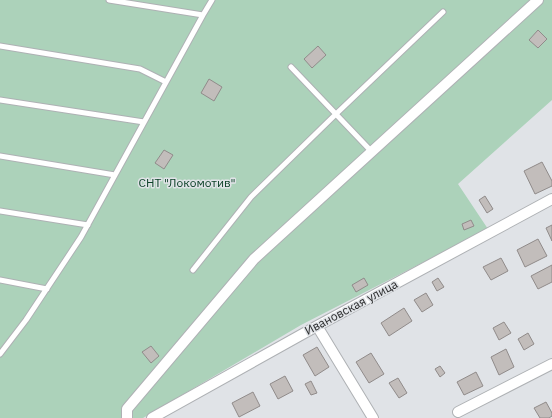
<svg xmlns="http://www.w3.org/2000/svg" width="552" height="418" viewBox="0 0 552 418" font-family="'IBM Plex Sans',sans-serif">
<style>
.green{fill:#acd2ba}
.building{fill:#c2bdbb;stroke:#908b8a}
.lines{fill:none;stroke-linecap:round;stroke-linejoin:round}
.service-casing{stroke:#aeb1b4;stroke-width:7}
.minor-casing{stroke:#aeb1b4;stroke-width:12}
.service{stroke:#fff;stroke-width:5}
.minor{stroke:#fff;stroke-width:10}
.labels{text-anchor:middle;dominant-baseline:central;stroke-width:3;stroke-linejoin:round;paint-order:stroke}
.park-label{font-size:12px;fill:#0c4228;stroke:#e0e3e7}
.street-label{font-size:12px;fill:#272829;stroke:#e0e3e7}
</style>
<rect width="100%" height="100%" fill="#e0e3e7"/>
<!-- green -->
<path class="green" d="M0,0H552V100L458,184L488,229L301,325L143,418H0Z"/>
<!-- building -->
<path class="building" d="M538,30L547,39L538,48L529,40Z
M318,46L326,55L312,68L304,59Z
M209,79L222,87L214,101L201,93Z
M164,150L173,155L164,169L155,163Z
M542,162L552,181V186L535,194L524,171Z
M485,196L493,209L487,213L479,200Z
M471,220L474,226L464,230L462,224Z
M552,225V241L546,228Z
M538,239L547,256L525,267L517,250Z
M501,258L508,271L491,280L483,267Z
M552,265V282L538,289L531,276Z
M364,278L368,285L356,292L352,285Z
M438,278L444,287L437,291L432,282Z
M426,293L433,305L422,312L414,300Z
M404,308L412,321L389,336L381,323Z
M504,322L511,333L499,340L493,328Z
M528,333L534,344L524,350L518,339Z
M151,346L159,356L151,363L142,352Z
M317,347L329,367L315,376L303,355Z
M506,349L514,367L499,375L491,357Z
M371,353L384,374L369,383L356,362Z
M440,366L445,373L440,377L435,369Z
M476,372L483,386L464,395L457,382Z
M285,376L293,391L278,399L270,384Z
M398,378L407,393L399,398L389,383Z
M311,381L317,393L311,395L305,384Z
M253,392L260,406L239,417L232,403Z
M546,402L552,413V416L549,418H540L534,408Z"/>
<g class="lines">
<defs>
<path id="service" d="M109,0L203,15
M0,46L140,69L166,82
M291,67L372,152
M0,100L144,122
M0,156L115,175
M0,211L88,225
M193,270L251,197L336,114L443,12
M0,280L47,289
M0,354L26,320L81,237L203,15L212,0"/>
<path id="minor" d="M317,326L373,418
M458,412L552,364
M127,418V409L254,259L538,0
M152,418L317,326L552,199"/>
</defs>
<!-- service casing -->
<use href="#service" class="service-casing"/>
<!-- minor casing -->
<use href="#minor" class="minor-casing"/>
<!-- service -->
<use href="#service" class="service"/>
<!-- minor -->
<use href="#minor" class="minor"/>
</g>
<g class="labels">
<!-- park labels -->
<g class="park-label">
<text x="187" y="182">СНТ "Локомотив"</text>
</g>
<!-- street labels -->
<g class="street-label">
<text transform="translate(351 307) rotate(-28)">Ивановская улица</text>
</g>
</g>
</svg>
